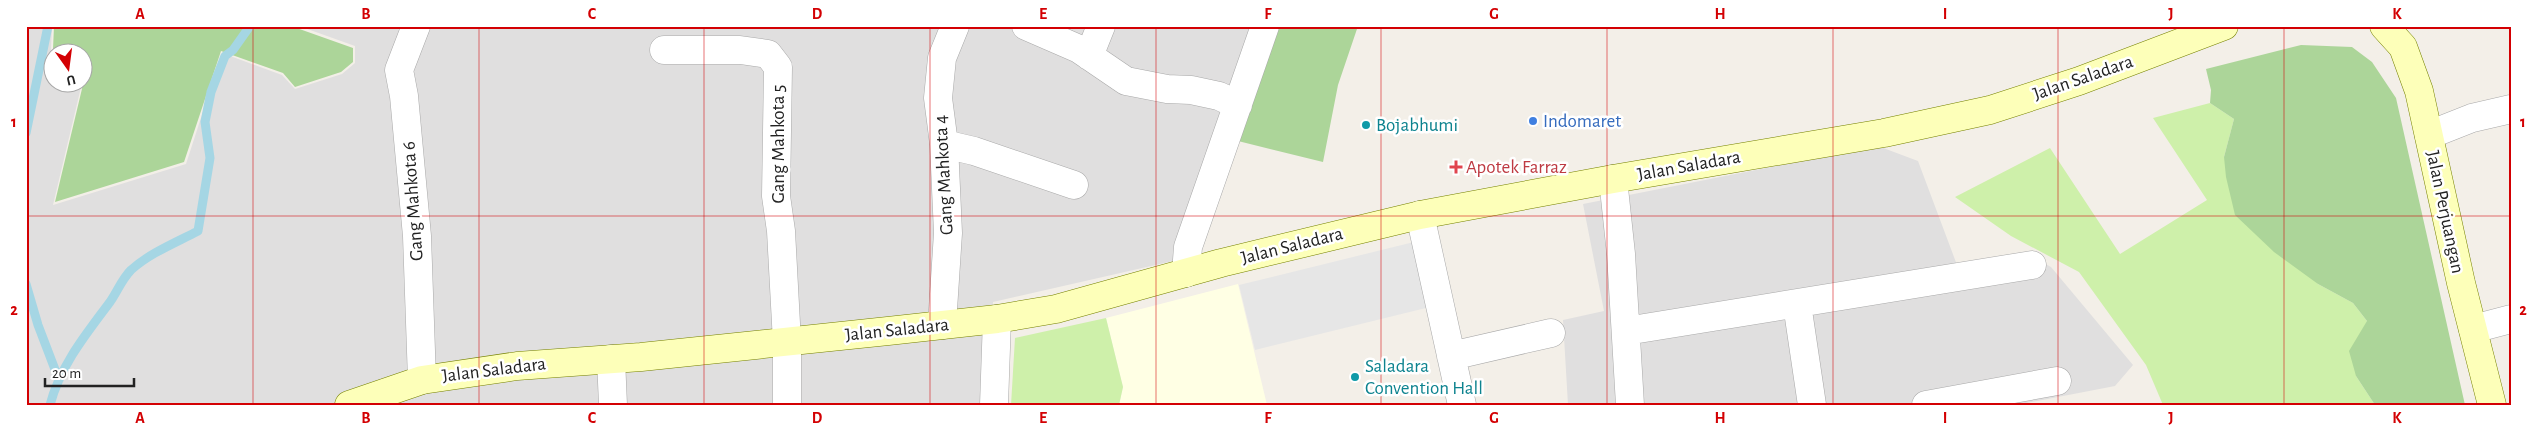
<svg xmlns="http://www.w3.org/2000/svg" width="2537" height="431" viewBox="0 0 2537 431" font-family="'Alegreya Sans',sans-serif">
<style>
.residential{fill:#e0dfdf}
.education{fill:#ffffe4}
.grass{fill:#cef0aa}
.forest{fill:#acd599}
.parking{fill:#e6e6e6}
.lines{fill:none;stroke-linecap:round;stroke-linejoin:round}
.stream{stroke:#a5d6e4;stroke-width:9}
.street-casing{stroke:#a9a9a9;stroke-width:29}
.secondary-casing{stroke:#758100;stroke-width:29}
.street{stroke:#fff;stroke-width:28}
.secondary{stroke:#fdffb9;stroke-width:28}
.grid{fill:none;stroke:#d30003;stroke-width:1;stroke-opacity:0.55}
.shop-dot{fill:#3f7fe0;stroke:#fff;stroke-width:2}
.culture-dot{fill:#0f9aa8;stroke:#fff;stroke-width:2}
.health-dot{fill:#e0444e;stroke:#fff;stroke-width:2}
.labels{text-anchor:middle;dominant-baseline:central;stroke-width:5;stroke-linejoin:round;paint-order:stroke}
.street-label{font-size:19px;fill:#222;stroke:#fff}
.shop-label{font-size:19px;fill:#366cbe;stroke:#fff;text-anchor:start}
.culture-label{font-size:19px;fill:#0d838f;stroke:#fff;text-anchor:start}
.health-label{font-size:19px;fill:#be3a42;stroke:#fff;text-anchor:start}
.neatline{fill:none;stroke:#d30003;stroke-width:2}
.grid-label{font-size:16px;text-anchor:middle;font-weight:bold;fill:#d30003}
</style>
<rect width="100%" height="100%" fill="#f3efe8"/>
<!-- residential -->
<path class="residential" d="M26,26H52L51,50L57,52H52V82L82,83L53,205L186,164L222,53L282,75L295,89L342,74L355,63V46L299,26H1273L1194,221L1173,261L993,302L988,405H26Z
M1878,146L1918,161L1957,265L2023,252L2051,267L2133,365L2115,386L2016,405H1568L1563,320L1604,311L1583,204Z"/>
<!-- education -->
<path class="education" d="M1238,284L1267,405H1119L1123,387L1106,318Z"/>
<!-- grass -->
<path class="grass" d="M2210,103L2234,119L2224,157L2318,284L2353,303L2367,321L2356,376L2375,405H2163L2146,365L2079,272L2011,236L1955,197L2050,148L2120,254L2207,200L2153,118Z
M1106,318L1123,387L1119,405H1011L1015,338Z"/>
<!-- forest -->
<path class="forest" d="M54,26H291L353,48V62L341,72L295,87L283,73L221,51L184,162L55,202L86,72L82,52H65L53,49Z
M1273,26H1358L1338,85L1323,162L1234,140Z
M2301,45L2352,47L2372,62L2396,98L2465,405H2375L2356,376L2349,351L2367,321L2353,303L2318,284L2274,252L2235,215L2226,177L2224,157L2234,119L2210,103L2211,90L2206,69Z"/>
<!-- parking -->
<path class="parking" d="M1414,242L1430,307L1255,350L1239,285Z"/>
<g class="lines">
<!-- stream -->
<path class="stream" d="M26,133L48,26
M26,284L38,325L59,380
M50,405C60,366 86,334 110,302C117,292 122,279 131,270C150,253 175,243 198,231L210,158L205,122L211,92L225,56L233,50L250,26"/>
<defs>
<path id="street" d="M416,26L399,70L404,96L417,236L422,380
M1026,26L1079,49L1126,81L1167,89L1191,90L1219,96L1238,105
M664,50H740L768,54L778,67L776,196L781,231L787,342V405
M1089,56L1101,26
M2429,135L2472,118L2511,109
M944,144L974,151L1074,185
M1613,179L1621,254L1630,405
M1420,215L1462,405
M1186,273L1188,247L1265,26
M1797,304L1812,405
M942,325L948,233L944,144L938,98L942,58L955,26
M2473,329L2511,319
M1626,331L2032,265
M1451,356L1551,333
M611,359L613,405
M994,405L997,319
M1926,405L2057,381"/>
<path id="secondary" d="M2384,26L2403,47L2419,91L2461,283L2492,405
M349,405L422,380L517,366L641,357L888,331L997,319L1056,309L1221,263L1420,215L1613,179L1884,133L1990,110L2079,81L2224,26"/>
</defs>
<!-- street casing -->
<use href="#street" class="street-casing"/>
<!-- secondary casing -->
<use href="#secondary" class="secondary-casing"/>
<!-- street -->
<use href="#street" class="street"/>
<!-- secondary -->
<use href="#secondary" class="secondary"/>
</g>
<!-- grid -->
<path class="grid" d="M253,26V405M479,26V405M704,26V405M930,26V405M1156,26V405M1381,26V405M1607,26V405M1833,26V405M2058,26V405M2284,26V405M26,216H2511"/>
<!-- markers -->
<circle class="shop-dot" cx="1533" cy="121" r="5"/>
<g class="culture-dot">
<circle cx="1366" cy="125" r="5"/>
<circle cx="1355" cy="377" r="5"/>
</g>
<path class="health-dot" d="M1453.5 159.5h5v5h5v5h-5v5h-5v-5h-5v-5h5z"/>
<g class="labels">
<!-- street labels -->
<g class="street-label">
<text transform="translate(2083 78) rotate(-19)">Jalan Saladara</text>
<text transform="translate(778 144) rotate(-90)">Gang Mahkota 5</text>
<text transform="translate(1689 166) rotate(-10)">Jalan Saladara</text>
<text transform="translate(944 175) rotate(-93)">Gang Mahkota 4</text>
<text transform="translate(413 201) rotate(-94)">Gang Mahkota 6</text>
<text transform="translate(2445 212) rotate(78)">Jalan Perjuangan</text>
<text transform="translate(1292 246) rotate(-14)">Jalan Saladara</text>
<text transform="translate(897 330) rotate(-6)">Jalan Saladara</text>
<text transform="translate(494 370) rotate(-7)">Jalan Saladara</text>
</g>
<!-- shop labels -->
<g class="shop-label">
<text x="1543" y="121">Indomaret</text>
</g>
<!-- culture labels -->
<g class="culture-label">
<text x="1376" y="125">Bojabhumi</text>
<text x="1365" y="366">Saladara<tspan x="1365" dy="22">Convention Hall</tspan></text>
</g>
<!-- health labels -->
<g class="health-label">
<text x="1466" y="167">Apotek Farraz</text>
</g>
</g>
<!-- border -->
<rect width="2537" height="431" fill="none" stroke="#ffffff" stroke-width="55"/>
<!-- north arrow -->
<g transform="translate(68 68) rotate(166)"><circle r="24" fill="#ffffff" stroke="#a7a7a7"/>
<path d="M0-4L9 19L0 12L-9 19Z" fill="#d30003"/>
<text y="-8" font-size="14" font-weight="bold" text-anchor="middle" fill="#222222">U</text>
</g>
<!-- scale -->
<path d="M45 378v8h89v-8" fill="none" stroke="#222222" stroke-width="2.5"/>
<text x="52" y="378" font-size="15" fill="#222222" stroke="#ffffff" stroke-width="4" paint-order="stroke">20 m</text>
<rect x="28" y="28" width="2482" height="376" class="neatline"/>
<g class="grid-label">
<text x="140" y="19">A</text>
<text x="366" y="19">B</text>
<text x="592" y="19">C</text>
<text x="817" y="19">D</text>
<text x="1043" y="19">E</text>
<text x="1268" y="19">F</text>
<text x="1494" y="19">G</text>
<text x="1720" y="19">H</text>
<text x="1945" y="19">I</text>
<text x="2171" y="19">J</text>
<text x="2397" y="19">K</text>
<text x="14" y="127">1</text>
<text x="2523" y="127">1</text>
<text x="14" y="315">2</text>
<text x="2523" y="315">2</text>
<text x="140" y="423">A</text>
<text x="366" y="423">B</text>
<text x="592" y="423">C</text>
<text x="817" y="423">D</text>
<text x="1043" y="423">E</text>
<text x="1268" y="423">F</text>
<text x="1494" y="423">G</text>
<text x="1720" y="423">H</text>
<text x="1945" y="423">I</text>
<text x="2171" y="423">J</text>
<text x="2397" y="423">K</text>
</g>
</svg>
